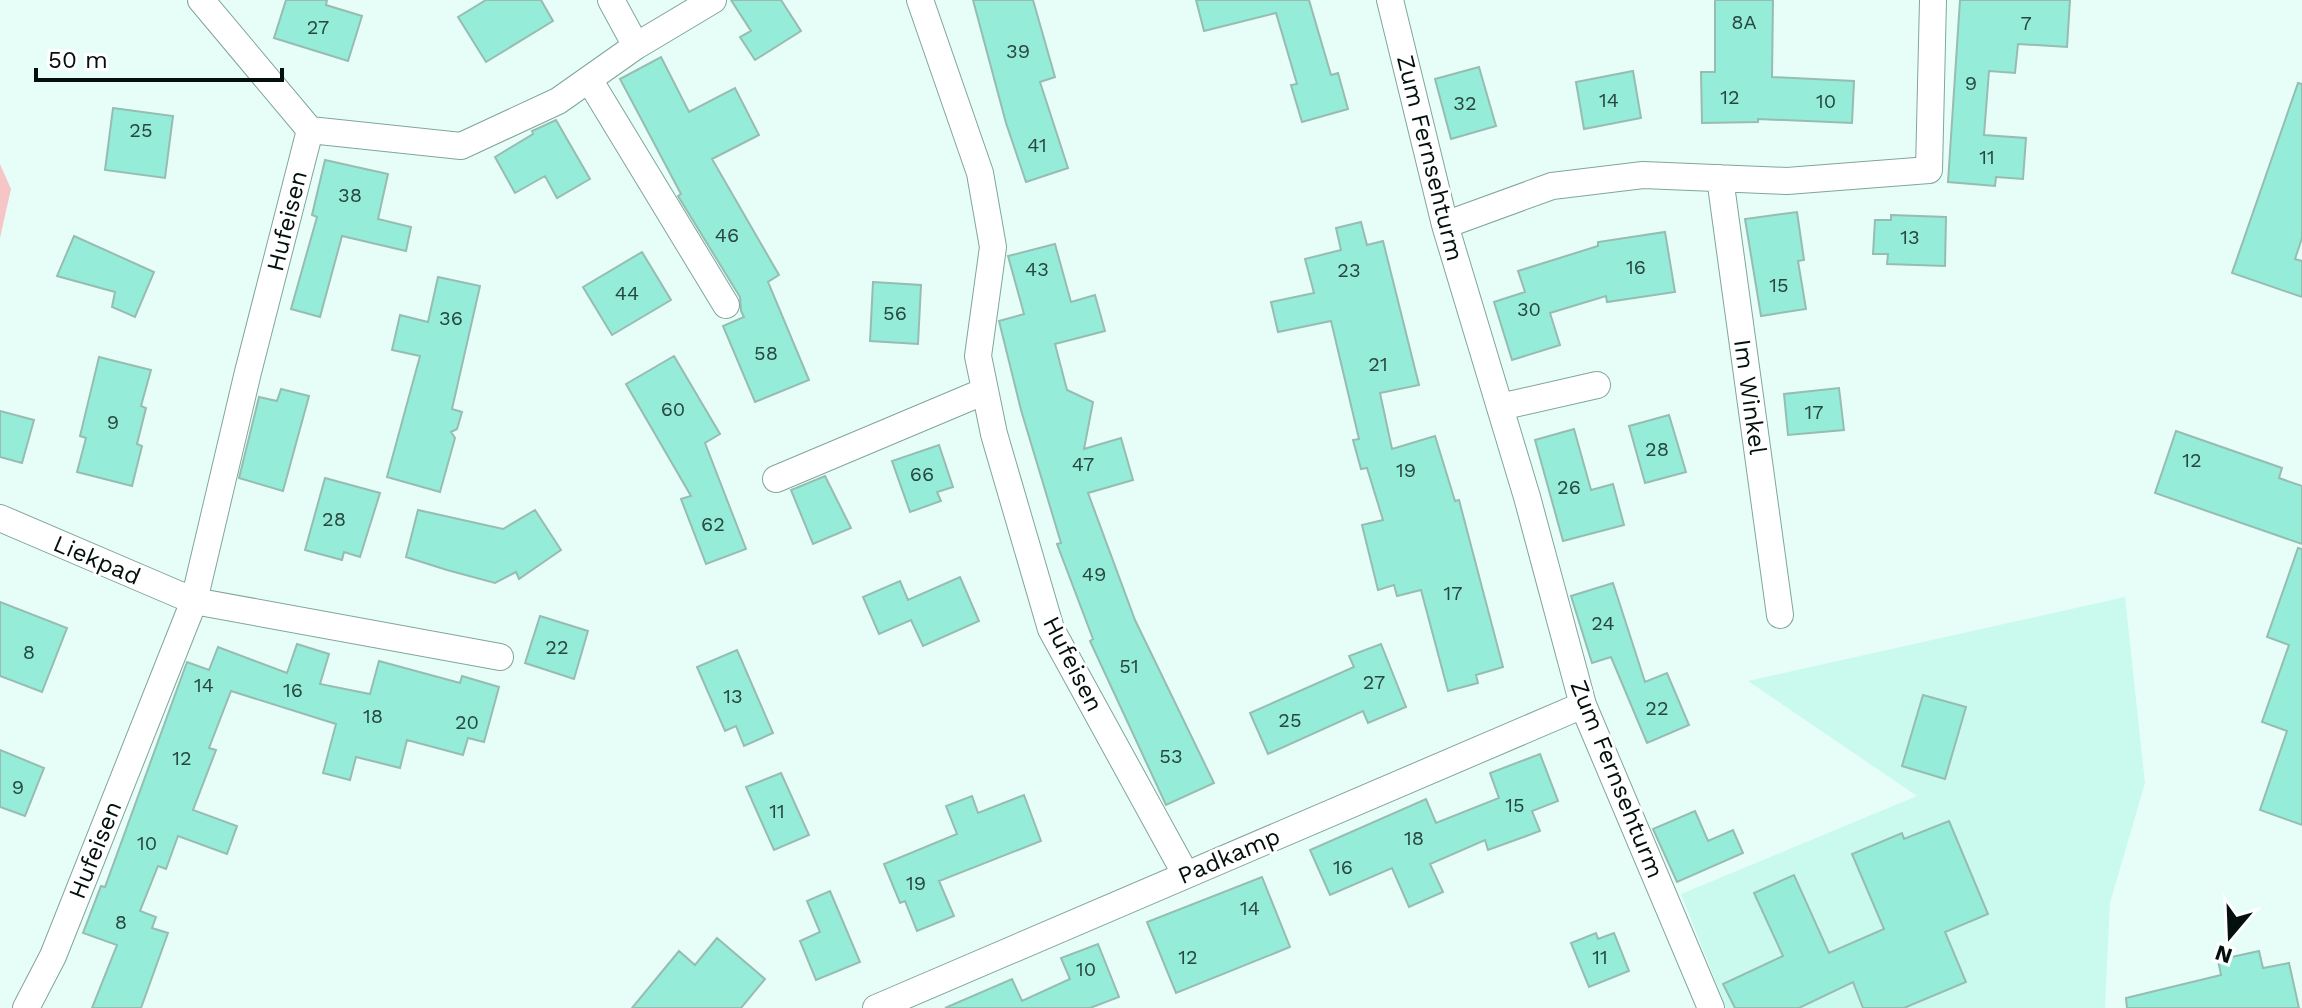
<svg xmlns="http://www.w3.org/2000/svg" width="2302" height="1008" viewBox="0 0 2302 1008" font-family="'Work Sans',sans-serif">
<style>
.built{fill:#cafaed}
.green{fill:#f6c6c7}
.building{fill:#95ecd8;stroke:#97bcb2;stroke-width:2}
.lines{fill:none;stroke-linecap:round;stroke-linejoin:round}
.minor-casing{stroke:#81a59c;stroke-width:28}
.minor{stroke:#fff;stroke-width:26}
.labels{text-anchor:middle;dominant-baseline:central;stroke-width:6;stroke-linejoin:round;paint-order:stroke}
.number-label{font-size:20px;fill:#284740}
.street-label{font-size:24px;fill:#03100d;stroke:#fff}
</style>
<rect width="100%" height="100%" fill="#e7fef8"/>
<!-- built -->
<path class="built" d="M2125,597L2145,783L2110,903L2105,1008H1726L1681,894L1917,796L1748,681Z"/>
<!-- green -->
<path class="green" d="M0,164L11,189L0,238Z"/>
<!-- building -->
<path class="building" d="M286,0H327L326,5L362,16L348,61L274,38Z
M486,0H541L553,21L486,62L458,17Z
M731,0H781L801,31L755,60L740,37L751,31Z
M973,0H1033L1055,77L1040,82L1068,168L1026,182L1006,123Z
M1196,0H1309L1331,75L1338,73L1348,109L1302,122L1291,85L1297,84L1276,13L1204,31Z
M1715,0H1773L1772,77L1854,81L1852,123L1758,119V122L1702,123L1701,72H1715Z
M1960,0H2070L2067,47L2018,44L2015,73L1989,71L1984,135L2026,138L2023,179L1996,177L1995,186L1948,182Z
M661,57L689,112L735,88L759,135L712,159L779,275L768,282L809,380L755,402L723,326L744,317L741,311L740,297L678,196L681,194L620,79Z
M1479,67L1496,126L1451,139L1435,79Z
M1633,71L1641,118L1584,129L1576,82Z
M2298,83L2302,84V238L2295,259L2302,261V297L2232,273Z
M113,108L173,116L165,178L105,170Z
M556,120L590,179L557,198L545,176L515,193L495,157L533,134L532,131Z
M325,160L388,174L378,219L411,227L406,251L342,236L320,317L291,309L317,217L312,215Z
M1797,212L1804,260L1798,261L1806,309L1761,316L1745,219Z
M1891,215L1946,217L1945,266L1887,264L1888,254H1873L1875,220H1891Z
M1361,222L1367,245L1383,241L1419,385L1380,393L1392,449L1435,436L1455,501L1459,500L1503,667L1476,675L1478,683L1448,691L1421,590L1397,596L1394,585L1378,590L1362,525L1383,520L1367,468L1361,469L1353,440L1359,439L1331,321L1278,332L1271,302L1314,293L1305,259L1341,250L1336,228Z
M1665,232L1675,292L1607,302L1606,296L1550,313L1560,345L1512,360L1494,302L1525,292L1518,271L1598,246V242Z
M74,236L154,272L135,317L112,307L115,292L57,276Z
M1055,244L1071,302L1095,295L1105,331L1055,344L1067,390L1093,402L1084,449L1121,438L1133,480L1088,493L1135,620L1214,783L1166,805L1090,641L1093,639L1057,544L1061,543L1021,410L999,321L1024,314L1008,256Z
M642,252L671,300L612,335L583,287Z
M438,277L480,286L452,409L462,412L457,429L451,432L455,438L440,492L387,477L420,356L392,350L400,315L428,322Z
M873,282L921,285L918,344L870,341Z
M674,356L720,434L705,443L746,549L706,564L681,499L691,496L626,384Z
M99,357L151,370L141,406L146,408L137,444L142,446L132,486L77,472L86,438L80,436Z
M1839,388L1844,430L1788,435L1784,394Z
M281,389L309,396L283,491L239,478L259,397L277,401Z
M0,411L34,420L22,463L0,457Z
M1669,415L1686,472L1645,483L1629,426Z
M1574,429L1591,490L1613,484L1624,525L1563,541L1535,440Z
M2176,431L2282,468L2279,478L2302,486V544L2155,493Z
M939,445L953,487L937,492L941,501L910,512L892,461Z
M825,476L851,528L813,544L791,490Z
M325,478L380,493L360,557L344,552L342,560L305,550Z
M418,510L503,529L535,510L561,550L519,579L516,572L495,583L447,570L406,557Z
M2298,548L2302,549V825L2260,810L2287,731L2262,722L2289,645L2267,637Z
M960,577L979,621L923,646L911,620L879,634L863,597L900,581L908,600Z
M1613,583L1645,682L1667,673L1689,725L1647,743L1611,657L1592,663L1571,596Z
M0,602L67,628L42,692L0,676Z
M540,616L588,631L574,679L525,663Z
M297,644L329,654L320,684L370,694L379,661L460,683L462,676L499,687L484,742L468,738L463,755L407,740L400,768L356,757L350,780L323,773L336,724L231,691L209,748L216,750L193,810L237,826L227,854L178,836L166,869L158,866L140,911L156,917L152,928L168,933L141,1008H92L117,945L83,933L101,886L105,887L187,662L209,670L218,647L287,673Z
M1381,644L1406,707L1368,723L1363,711L1268,754L1250,713L1354,667L1349,656Z
M737,650L773,733L744,746L736,726L725,731L697,667Z
M1923,695L1966,707L1945,779L1902,766Z
M0,750L44,768L25,816L0,807Z
M1540,754L1558,801L1532,811L1540,831L1488,850L1485,840L1430,864L1443,892L1409,907L1392,868L1330,895L1310,850L1426,799L1436,823L1499,798L1490,773Z
M781,773L809,835L774,850L746,787Z
M1024,795L1041,841L939,881L954,916L917,931L905,901L900,903L884,864L957,834L946,806L972,796L978,813Z
M1695,811L1708,841L1733,830L1743,853L1677,882L1653,829Z
M1949,821L1988,914L1945,932L1966,982L1904,1008H1863L1853,982L1799,1008H1735L1723,984L1783,956L1754,893L1794,875L1829,953L1884,929L1852,854L1902,833L1904,839Z
M1262,877L1290,947L1176,993L1147,922Z
M830,891L860,962L816,980L800,941L820,932L807,901Z
M1596,933L1598,939L1614,933L1629,971L1589,987L1571,943Z
M717,938L765,979L741,1008H632L679,951L695,965Z
M1098,944L1119,997L1090,1008H945L1012,979L1022,1001L1070,979L1061,958Z
M2259,951L2263,968L2289,963L2299,1008H2127L2126,998L2221,975L2218,960Z"/>
<g class="lines">
<defs>
<path id="minor" d="M201,0L310,130
M611,0L636,46
M920,0L980,173L993,247L978,356L994,434L1051,629L1186,875
M1390,0L1445,225L1527,497L1583,705L1711,1008
M590,81L726,305
M310,130L461,146L558,101L636,46L713,0
M1720,178L1780,615
M1445,225L1552,186L1643,175L1787,181L1929,170L1933,0
M1500,407L1597,385
M776,479L985,391
M0,518L194,601L500,657
M26,1008L53,956L194,601L248,372L310,130
M876,1008L1583,705"/>
</defs>
<!-- minor casing -->
<use href="#minor" class="minor-casing"/>
<!-- minor -->
<use href="#minor" class="minor"/>
</g>
<g class="labels">
<!-- number labels -->
<g class="number-label">
<text x="1744" y="22">8A</text>
<text x="2026" y="23">7</text>
<text x="318" y="27">27</text>
<text x="1018" y="51">39</text>
<text x="1971" y="83">9</text>
<text x="1730" y="97">12</text>
<text x="1609" y="100">14</text>
<text x="1826" y="101">10</text>
<text x="1465" y="103">32</text>
<text x="141" y="130">25</text>
<text x="1037" y="145">41</text>
<text x="1987" y="157">11</text>
<text x="350" y="195">38</text>
<text x="727" y="235">46</text>
<text x="1910" y="237">13</text>
<text x="1636" y="267">16</text>
<text x="1037" y="269">43</text>
<text x="1349" y="270">23</text>
<text x="1779" y="285">15</text>
<text x="627" y="293">44</text>
<text x="1529" y="309">30</text>
<text x="895" y="313">56</text>
<text x="451" y="318">36</text>
<text x="766" y="353">58</text>
<text x="1378" y="364">21</text>
<text x="673" y="409">60</text>
<text x="1814" y="412">17</text>
<text x="113" y="422">9</text>
<text x="1657" y="449">28</text>
<text x="2192" y="460">12</text>
<text x="1083" y="464">47</text>
<text x="1406" y="470">19</text>
<text x="922" y="474">66</text>
<text x="1569" y="487">26</text>
<text x="334" y="519">28</text>
<text x="713" y="524">62</text>
<text x="1094" y="574">49</text>
<text x="1453" y="593">17</text>
<text x="1603" y="623">24</text>
<text x="557" y="647">22</text>
<text x="29" y="652">8</text>
<text x="1129" y="666">51</text>
<text x="1374" y="682">27</text>
<text x="204" y="685">14</text>
<text x="293" y="690">16</text>
<text x="733" y="696">13</text>
<text x="1657" y="708">22</text>
<text x="373" y="716">18</text>
<text x="1290" y="720">25</text>
<text x="467" y="722">20</text>
<text x="1171" y="756">53</text>
<text x="182" y="758">12</text>
<text x="18" y="787">9</text>
<text x="1515" y="805">15</text>
<text x="777" y="811">11</text>
<text x="1414" y="838">18</text>
<text x="147" y="843">10</text>
<text x="1343" y="867">16</text>
<text x="916" y="883">19</text>
<text x="1250" y="908">14</text>
<text x="121" y="922">8</text>
<text x="1188" y="957">12</text>
<text x="1600" y="957">11</text>
<text x="1086" y="969">10</text>
</g>
<!-- street labels -->
<g class="street-label">
<text transform="translate(1430 158) rotate(76)">Zum Fernsehturm</text>
<text transform="translate(287 221) rotate(-76)">Hufeisen</text>
<text transform="translate(1750 397) rotate(82)">Im Winkel</text>
<text transform="translate(97 560) rotate(23)">Liekpad</text>
<text transform="translate(1073 664) rotate(63)">Hufeisen</text>
<text transform="translate(1617 779) rotate(68)">Zum Fernsehturm</text>
<text transform="translate(95 850) rotate(-68)">Hufeisen</text>
<text transform="translate(1229 856) rotate(-23)">Padkamp</text>
</g>
</g>
<!-- north arrow -->
<g transform="translate(2230 936) rotate(199)" stroke="#ffffff" stroke-width="6" paint-order="stroke">
<path d="M0-6L14 30L0 20L-14 30Z" fill="#03100d"/>
<text y="-12" font-size="22" font-weight="bold" text-anchor="middle" fill="#03100d">N</text>
</g>
<!-- scale -->
<path d="M36 68v12h246v-12" fill="none" stroke="#03100d" stroke-width="4"/>
<text x="48" y="68" font-size="24" fill="#03100d" stroke="#ffffff" stroke-width="6" paint-order="stroke">50 m</text>
</svg>
